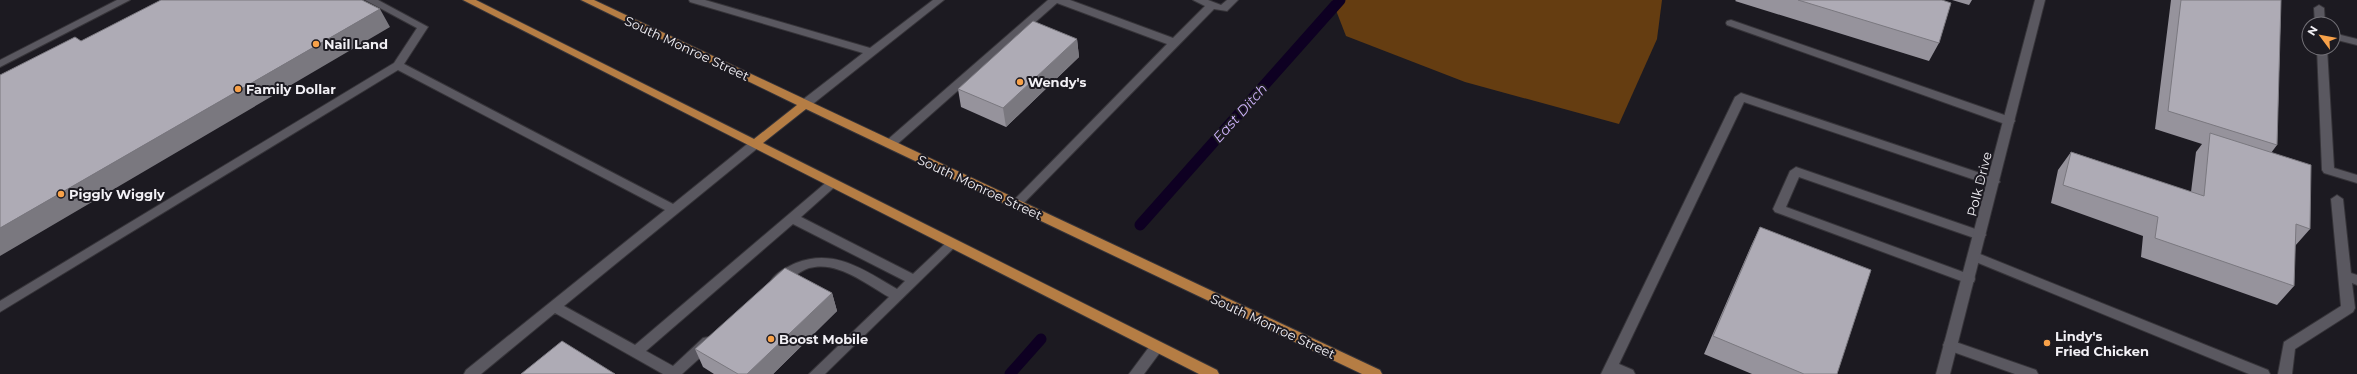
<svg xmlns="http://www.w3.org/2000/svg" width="2357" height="374" viewBox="0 0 2357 374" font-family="Montserrat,sans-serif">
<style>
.forest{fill:#653d11}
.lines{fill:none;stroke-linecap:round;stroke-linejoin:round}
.stream{stroke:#0e0022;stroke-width:11}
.lane-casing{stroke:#363439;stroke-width:2}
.street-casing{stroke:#363439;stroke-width:2}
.primary-casing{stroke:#363439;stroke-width:2}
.lane{fill:#5a5860;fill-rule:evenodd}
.street{fill:#5a5860;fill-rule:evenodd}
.primary{fill:#b57d44;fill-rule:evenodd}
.wall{fill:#96939c}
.shaded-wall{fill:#7a787f}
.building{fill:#aeabb5;stroke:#7a787f}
.poi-dot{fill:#f7a149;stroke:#1c1a21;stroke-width:1.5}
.labels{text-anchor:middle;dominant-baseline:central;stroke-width:4;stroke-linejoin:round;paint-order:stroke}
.poi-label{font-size:13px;font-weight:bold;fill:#f2f0f5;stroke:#1c1a21;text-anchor:start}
.street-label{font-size:13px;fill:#f2f0f5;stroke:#1c1a21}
.water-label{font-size:14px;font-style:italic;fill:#cdb2fa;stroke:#1c1a21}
</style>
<rect width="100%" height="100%" fill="#1c1a21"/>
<!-- forest -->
<path class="forest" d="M1332,0H1662L1657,39L1619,124L1465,82L1346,36Z"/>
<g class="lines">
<!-- stream -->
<path class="stream" d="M1140,225L1340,0
M1010,374L1041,339"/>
<defs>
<path id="lane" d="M117,0H130L0,67V60Z
M365,0H378L428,27L404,64L673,204L751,141H759L761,144L759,147L564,306L635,345L829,180L833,179L839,183L801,217L913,274L948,241H956L958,244L825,374H809L889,297C866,284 837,260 809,268C797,272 789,282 777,286L772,284L771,281C775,273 787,267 796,263C835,248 864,270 897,289L905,281L793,224L646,351L673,366L703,338L708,337L713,338L715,342L713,346L682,374H663L555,313L481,374H464L466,370L665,210L398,70L0,312V301L394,63L417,28Z
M689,0H705L870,48L933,0H944L809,107H801L799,104L801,101L863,53L690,2Z
M1048,0H1070L1173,38L1205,6L1193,0H1208L1221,5L1227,0H1238L1227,11L1214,9L1020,207L1016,208L1010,204L1167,44L1057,3L894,147H886L884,144L886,141Z
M2319,5L2324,8L2325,24H2315L2314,8Z
M1731,20L2013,118L2015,121L2013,124H2005L1727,25L1726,23L1727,21Z
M2333,33L2357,39V45L2333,39Z
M2317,48H2327L2334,168L2357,175V183L2324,173L2322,170Z
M1741,93L1998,179L2000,182L1994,186L1990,185L1744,102L1619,364L1633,370L1635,374H1601L1735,97Z
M1796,167L1984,232L1986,235L1984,238L1980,240L1799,177L1786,207L1974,276L1975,279L1974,282H1964L1775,212L1773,209L1790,171Z
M2337,195L2343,199L2351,273L2357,275V285L2352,283L2355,308L2353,312L2295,349L2292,374H2278L2284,342L2341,306L2331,199Z
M1975,252L2268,370L2270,374H2249L1971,260L1969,257L1971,254Z
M1950,340L2036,370L2038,374H2015L1945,349L1943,345L1945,341Z
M1157,342L1162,343L1164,347L1144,374H1129L1152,343Z"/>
<path id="street" d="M2035,0H2045L1950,374H1936Z"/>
<path id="primary" d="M463,0H476L754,139L797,105L581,0H594L1380,370L1382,374H1362L806,109L763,143L1217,370L1219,374H1199Z"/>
</defs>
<!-- lane casing -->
<use href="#lane" class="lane-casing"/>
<!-- street casing -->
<use href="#street" class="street-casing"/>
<!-- primary casing -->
<use href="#primary" class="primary-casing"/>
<!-- lane -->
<use href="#lane" class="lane"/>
<!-- street -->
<use href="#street" class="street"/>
<!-- primary -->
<use href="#primary" class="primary"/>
</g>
<!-- wall -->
<path class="wall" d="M1736,0H1942L1939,43L1929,61L1735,1Z
M1952,0H1972L1969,5Z
M2171,0H2281L2277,145L2271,153L2310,229L2295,246L2294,286L2277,305L2141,257L2143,236L2051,203L2058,170L2071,152L2191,192L2196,152L2202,144L2155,129Z
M1077,39L1079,57L1006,127L961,107L958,89Z
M1760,227L1837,374H1752L1704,354L1751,246Z
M832,293L837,311L773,374H714L703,367L695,349Z"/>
<!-- shaded-wall -->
<path class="shaded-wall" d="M380,9L390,27L0,256V228Z
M1077,39L1079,57L1006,127L1003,108Z
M832,293L837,311L773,374H747Z"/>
<!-- building -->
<path class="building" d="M161,0H362L380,9L0,228V75L75,37L81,41Z
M1798,0H1942L1951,3L1939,43Z
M2181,0H2281L2277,145L2168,111Z
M1033,21L1077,39L1003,108L958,89Z
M2210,133L2311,165L2310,229L2296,224L2294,286L2155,238L2158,217L2063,185L2071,152L2204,196Z
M1760,227L1871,270L1837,374H1804L1713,336Z
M785,268L832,293L747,374H738L695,349Z
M562,341L615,374H521Z"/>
<!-- markers -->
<g class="poi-dot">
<circle cx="316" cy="44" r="4"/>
<circle cx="1020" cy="82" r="4"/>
<circle cx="238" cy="89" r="4"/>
<circle cx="61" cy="194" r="4"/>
<circle cx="771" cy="339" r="4"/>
<circle cx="2047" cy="343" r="4"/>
</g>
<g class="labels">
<!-- poi labels -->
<g class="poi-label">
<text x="324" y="44">Nail Land</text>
<text x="1028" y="82">Wendy's</text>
<text x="246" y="89">Family Dollar</text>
<text x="69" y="194">Piggly Wiggly</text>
<text x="2055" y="336">Lindy's<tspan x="2055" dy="15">Fried Chicken</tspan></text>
<text x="779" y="339">Boost Mobile</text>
</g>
<!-- street labels -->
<g class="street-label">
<text transform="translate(687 48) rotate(25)">South Monroe Street</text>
<text transform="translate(1979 184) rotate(-76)">Polk Drive</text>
<text transform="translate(980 187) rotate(25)">South Monroe Street</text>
<text transform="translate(1273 326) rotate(25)">South Monroe Street</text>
</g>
<!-- water labels -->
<g class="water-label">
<text transform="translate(1240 113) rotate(-48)">East Ditch</text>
</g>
</g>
<!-- north arrow -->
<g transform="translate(2321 36) rotate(302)"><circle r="19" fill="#1c1a21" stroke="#727076"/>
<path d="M0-3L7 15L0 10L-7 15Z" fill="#f7a149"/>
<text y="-6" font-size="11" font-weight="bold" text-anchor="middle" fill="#f2f0f5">N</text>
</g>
</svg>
